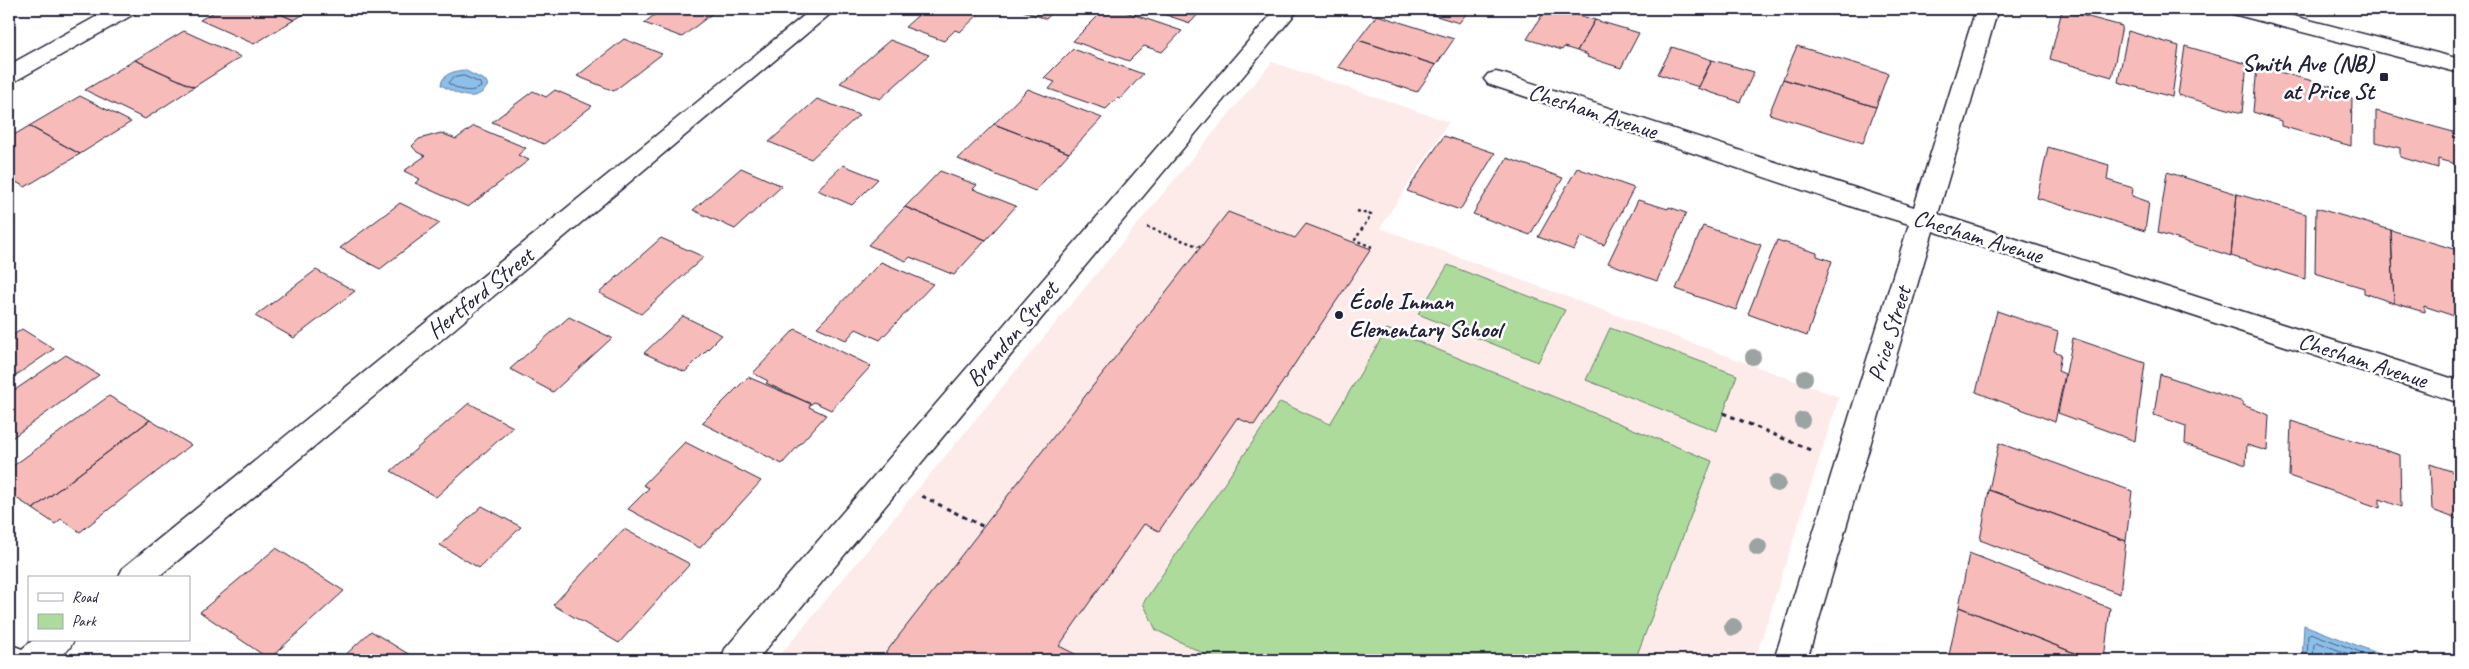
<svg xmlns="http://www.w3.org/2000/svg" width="2469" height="669" viewBox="0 0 2469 669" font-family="Caveat,sans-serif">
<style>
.built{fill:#fdebea}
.green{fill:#acdb9b;stroke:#677e6b}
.water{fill:#8cbfe9;stroke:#6280a3}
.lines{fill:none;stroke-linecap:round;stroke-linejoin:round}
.shore{stroke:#4c6181;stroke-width:1}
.building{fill:#f7bbba;stroke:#22223b}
.minor-casing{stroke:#22223b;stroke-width:3}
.tertiary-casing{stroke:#22223b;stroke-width:3}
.path-far1{stroke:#22223b;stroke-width:2.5;stroke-dasharray:3 3;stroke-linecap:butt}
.path{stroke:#22223b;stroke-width:3;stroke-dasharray:4.5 4.5;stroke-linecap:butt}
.minor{fill:#fff;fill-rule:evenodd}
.tertiary{fill:#fff;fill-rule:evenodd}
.tree{fill:#9ca4a3}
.poi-dot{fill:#22223b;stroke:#fff;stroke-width:2}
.labels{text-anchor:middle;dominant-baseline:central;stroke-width:5;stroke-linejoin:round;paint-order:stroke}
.poi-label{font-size:24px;font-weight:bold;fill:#22223b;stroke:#fff;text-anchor:end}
.street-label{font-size:24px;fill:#22223b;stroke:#fff}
</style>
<rect width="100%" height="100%" fill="#fff"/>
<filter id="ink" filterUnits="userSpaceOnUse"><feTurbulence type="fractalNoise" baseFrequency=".02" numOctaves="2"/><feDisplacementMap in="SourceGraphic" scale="10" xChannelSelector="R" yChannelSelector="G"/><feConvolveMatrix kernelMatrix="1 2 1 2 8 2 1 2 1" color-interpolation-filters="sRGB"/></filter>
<g filter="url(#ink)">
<!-- built -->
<path class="built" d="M1272,62L1449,122L1380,228L1839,397L1755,660H776Z"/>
<!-- green -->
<path class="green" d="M1448,265L1565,310L1538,362L1418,314Z
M1610,328L1737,375L1717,431L1586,380Z
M1387,329L1712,461L1635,660H1217L1156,630L1143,603L1280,402L1330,424Z"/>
<!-- water -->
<path class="water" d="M464,70L486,81L488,85C477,105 456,94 441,85C442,74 454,71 464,70Z
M2304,625L2395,660H2302Z"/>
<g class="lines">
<!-- shore -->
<path class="shore" d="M464,76L480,83L481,87C469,94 459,90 448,83L452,78Z
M2307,660L2308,635L2311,633L2381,660
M2313,660L2314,644L2317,642L2364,660"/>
</g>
<!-- building -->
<path class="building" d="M219,9H269L294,20L254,44L200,20Z
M269,9H312L294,20Z
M662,9H718L682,37L644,23Z
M925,9H984L960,32L955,30L944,41L905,27Z
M1018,9H1056L1046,19Z
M1105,9H1117L1182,31L1162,52L1144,46L1129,61L1073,41Z
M1148,9H1203L1190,23Z
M1414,9H1470L1459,23Z
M1546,9H1557L1595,20L1577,51L1564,47L1562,50L1527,39Z
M2435,9H2460V15Z
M2062,10L2122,26L2112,77L2050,59Z
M1377,15L1454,39L1436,65L1358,40Z
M1595,20L1639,33L1621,68L1587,57L1588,55L1577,51Z
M184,31L241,57L194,87L135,60Z
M2128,31L2179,46L2172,97L2118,82Z
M624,39L662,54L614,91L577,76Z
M890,40L929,55L880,99L840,83Z
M1358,40L1436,65L1417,92L1338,67Z
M1797,46L1888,73L1876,107L1783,79Z
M2185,46L2247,64L2242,113L2178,95Z
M1672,47L1712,60L1699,87L1658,74Z
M1073,49L1143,74L1120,99L1117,98L1106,109L1049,89L1055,82L1044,78Z
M135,60L194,87L145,119L85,90Z
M1712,60L1754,72L1740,102L1697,88Z
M2257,66L2331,86V92L2352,98L2351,146L2281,126V121L2253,112Z
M1783,79L1876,107L1863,143L1769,114Z
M1028,89L1102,118L1069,153L994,124Z
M555,90L592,106L544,144L492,122L533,91L546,97Z
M80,96L131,122L80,154L29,126Z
M817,99L859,115L811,159L769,142Z
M2376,111L2457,133L2460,165L2438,159V168L2400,157V148L2376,142Z
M994,124L1069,153L1035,191L958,159Z
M29,126L80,154L25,187L9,178V138Z
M474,126L526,148L518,155L529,160L468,207L415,183L420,179L404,171L425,156L417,152L412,146L419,139L441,133L456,139Z
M1444,136L1495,153L1460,210L1407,191Z
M2048,147L2109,165L2107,180L2133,188L2132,196L2149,202L2145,231L2037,198Z
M1507,158L1563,178L1530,235L1473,214Z
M843,165L878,179L852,205L817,190Z
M741,168L782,186L735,229L693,210Z
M1577,168L1634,188L1604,245L1581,236L1574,250L1538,237Z
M940,171L977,185L973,189L1016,206L986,240L905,207Z
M2167,172L2237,194L2231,256L2158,233Z
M2237,194L2306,214L2305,279L2231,256Z
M1638,200L1668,209L1669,207L1686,213L1657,281L1608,263Z
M400,203L440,223L380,269L340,248Z
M905,207L986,240L954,275L910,257L906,261L868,245Z
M2316,208L2391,230L2394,303L2364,293V288L2315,273Z
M1228,212L1295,238L1306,224L1371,249L1254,425L1237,418L1159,531L1144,524L1059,646L1087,660H880Z
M1703,226L1761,245L1736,310L1676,289Z
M2391,230L2460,251V318L2424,306V312L2394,303Z
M661,238L704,257L641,314L599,293Z
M1777,240L1817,253V256L1832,261L1807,336L1748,314Z
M881,262L933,284L880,340L856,329L846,340L817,327Z
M316,270L355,291L294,338L255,316Z
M1997,311L2058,332L2054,351L2061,354L2058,371L2065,374L2055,422L1976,392Z
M683,316L722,335L685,372L644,353Z
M569,317L612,338L553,392L510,369Z
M22,329L54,349L9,380V338Z
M795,329L871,366L831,410L814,402L811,404L766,383L768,381L753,373Z
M2073,338L2145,363L2135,441L2058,413Z
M66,355L99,375L9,440V394Z
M2160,374L2243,402V405L2269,415L2267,451L2247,445L2246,465L2185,444L2186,426L2154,415Z
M748,377L811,404L809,407L826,415L782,464L702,423Z
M109,396L150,420L33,509L10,494L16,490L9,485V469Z
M469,403L513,427L436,497L391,471Z
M150,420L191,445L80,532L61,519L55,524L33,509Z
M2291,421L2400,455L2401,507L2380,499V508L2289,476Z
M685,442L761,481L700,548L628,509L649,488L643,485Z
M1999,443L2132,491L2126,541L1989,490Z
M2430,464L2460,474V520L2432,510Z
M1989,490L2126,541L2120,594L1980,540Z
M482,506L521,527L479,568L440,545Z
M624,529L690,564L619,643L553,605Z
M276,548L344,591L269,659L200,612Z
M1969,553L2110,608L2104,660H2092L1959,607Z
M1959,607L2092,660H1948Z
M371,631L418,660H340Z"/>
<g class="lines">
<defs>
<path id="minor" d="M812,9H836L157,578H118L123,568Z
M1276,9H1299L757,660H721L725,649Z
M1976,9H1998L1938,214L2460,381V403L1933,231L1807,660H1774L1909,224L1862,210L1488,84L1484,79L1488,74L1496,72L1504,74L1914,207Z
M33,640H74C61,669 36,660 9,660V644L22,649Z"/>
<path id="tertiary" d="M110,9H137L134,14L17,80L9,82V65Z
M2230,9H2266L2460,59V73L2233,14Z"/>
</defs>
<!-- minor casing -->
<use href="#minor" class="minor-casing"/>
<!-- tertiary casing -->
<use href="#tertiary" class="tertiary-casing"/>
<!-- path-far1 -->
<path class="path-far1" d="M1357,211L1371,215L1355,240L1372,247
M1147,227L1200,247"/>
<!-- path -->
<path class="path" d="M1723,413L1813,451
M922,496L984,527"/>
<!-- minor -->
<use href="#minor" class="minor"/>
<!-- tertiary -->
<use href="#tertiary" class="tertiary"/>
</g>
<!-- trees -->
<g class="tree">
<circle cx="1753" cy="357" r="8"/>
<circle cx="1805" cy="378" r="8"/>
<circle cx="1802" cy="420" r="8"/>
<circle cx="1777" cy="483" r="9"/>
<circle cx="1758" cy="547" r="9"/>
<circle cx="1733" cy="627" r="9"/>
</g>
</g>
<!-- markers -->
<g class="poi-dot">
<rect x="2379" y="72" width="10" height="10" rx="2.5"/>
<circle cx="1339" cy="315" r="5"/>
</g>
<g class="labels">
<!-- poi labels -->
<g class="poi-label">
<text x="2374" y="63">Smith Ave (NB)<tspan x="2374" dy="28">at Price St</tspan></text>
<text x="1349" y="301" text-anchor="start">École Inman<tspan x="1349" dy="28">Elementary School</tspan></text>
</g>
<!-- street labels -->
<g class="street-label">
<text transform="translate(1593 111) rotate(18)">Chesham Avenue</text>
<text transform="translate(1978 236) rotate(17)">Chesham Avenue</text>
<text transform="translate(480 293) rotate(-39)">Hertford Street</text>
<text transform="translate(1012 334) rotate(-50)">Brandon Street</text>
<text transform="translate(1889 334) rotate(-73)">Price Street</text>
<text transform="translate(2363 360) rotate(18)">Chesham Avenue</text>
</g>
</g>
<!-- margin -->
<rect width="2469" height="669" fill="none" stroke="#fff" stroke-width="30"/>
<rect x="15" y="15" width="2439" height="639" fill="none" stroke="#22223b" stroke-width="2" filter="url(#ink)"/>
<!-- legend -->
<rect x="28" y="576" width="162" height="65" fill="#ffffff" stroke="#a7a7b1"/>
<rect x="38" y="593" width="25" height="8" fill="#ffffff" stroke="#a7a7b1"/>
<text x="72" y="602" font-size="15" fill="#22223b">Road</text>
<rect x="38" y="614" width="25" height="15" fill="#acdb9b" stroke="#a7a7b1"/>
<text x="72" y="626" font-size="15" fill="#22223b">Park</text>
</svg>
